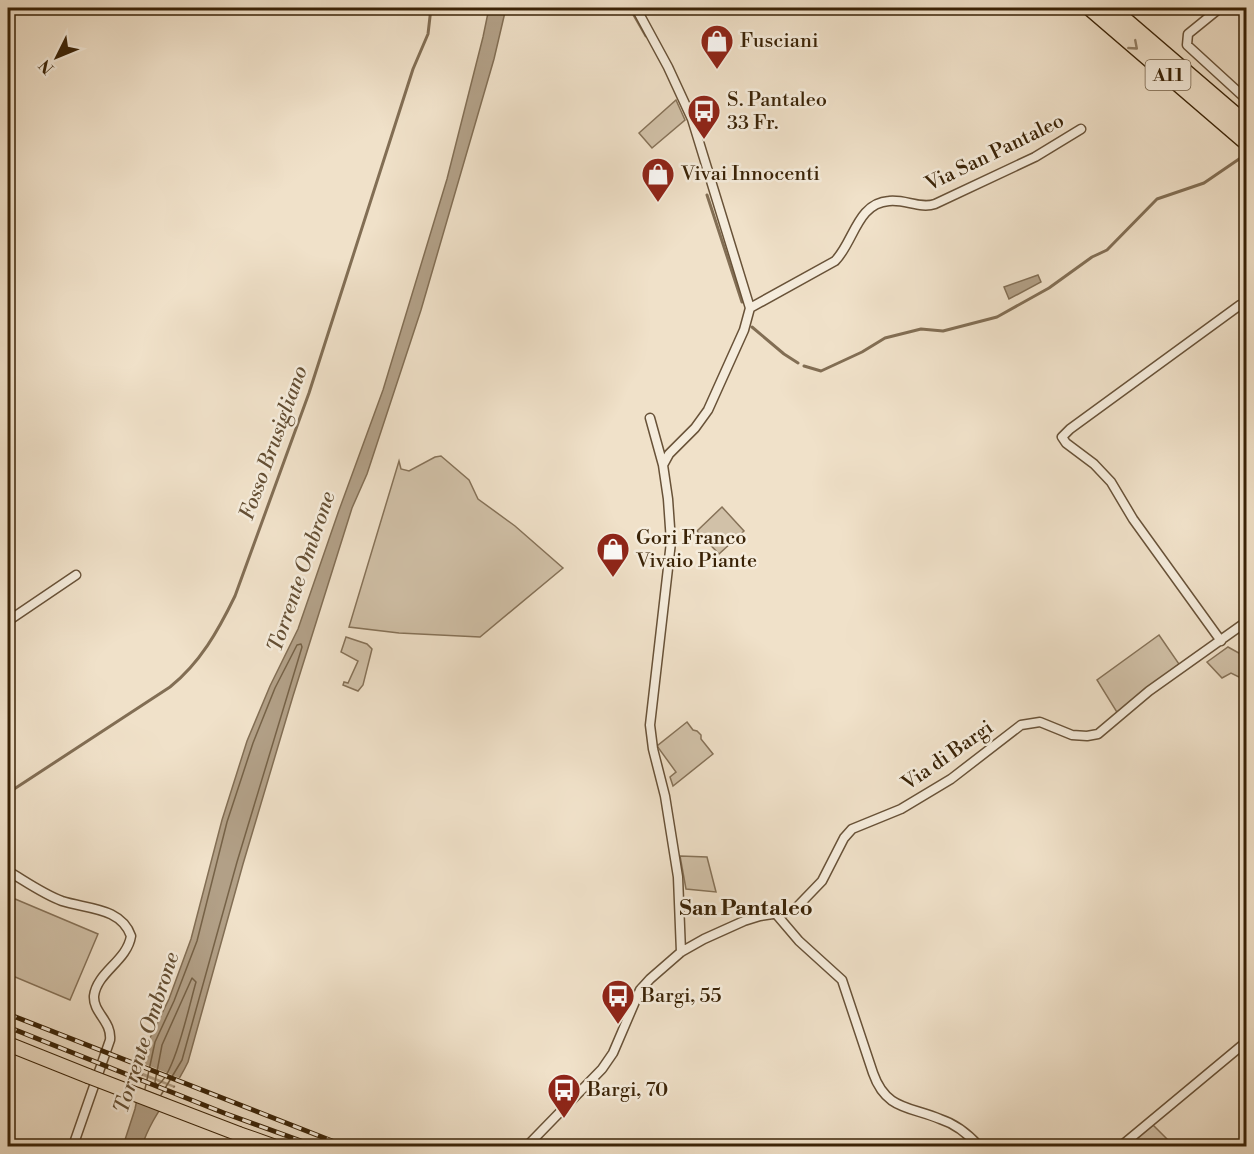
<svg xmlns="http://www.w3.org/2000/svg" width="1254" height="1154" viewBox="0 0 1254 1154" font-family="'Libre Bodoni',serif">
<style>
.green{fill:#d1c1a8;stroke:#867258;stroke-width:1.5}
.water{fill:#b2a087;stroke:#826e54;stroke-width:1.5}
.pier{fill:#f0e1c9}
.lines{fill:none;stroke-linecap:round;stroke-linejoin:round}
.shore{stroke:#766247;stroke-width:1.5}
.stream{stroke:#826e54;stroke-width:3}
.minor-casing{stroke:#685238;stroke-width:11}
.primary-casing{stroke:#3a2307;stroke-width:16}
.motorway-casing{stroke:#3a2307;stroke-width:18}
.minor{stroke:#f5ecdc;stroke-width:8}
.primary{stroke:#f0e1c9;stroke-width:14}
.motorway{stroke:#f0e1c9;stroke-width:15}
.rail-casing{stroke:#3a2307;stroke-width:5}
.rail{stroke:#f5ecdc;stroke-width:3;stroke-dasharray:9;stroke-linecap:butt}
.primary-bridge-casing{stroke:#3a2307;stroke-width:16;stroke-linecap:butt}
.primary-bridge{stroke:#f0e1c9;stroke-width:14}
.oneway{stroke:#958268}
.labels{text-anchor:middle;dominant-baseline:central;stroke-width:5;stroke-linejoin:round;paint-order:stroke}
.shield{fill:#f5ecdc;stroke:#725f47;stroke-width:1.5}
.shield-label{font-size:18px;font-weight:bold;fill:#3a2307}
.poi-label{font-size:20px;fill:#3a2307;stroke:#f5ecdc;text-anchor:start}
.street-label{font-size:20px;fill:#3a2307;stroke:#f5ecdc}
.water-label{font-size:21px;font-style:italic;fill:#644f34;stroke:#f5ecdc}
.quarter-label{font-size:22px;font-weight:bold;fill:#3a2307;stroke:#f5ecdc}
</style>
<rect width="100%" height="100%" fill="#f0e1c9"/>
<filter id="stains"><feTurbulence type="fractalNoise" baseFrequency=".00333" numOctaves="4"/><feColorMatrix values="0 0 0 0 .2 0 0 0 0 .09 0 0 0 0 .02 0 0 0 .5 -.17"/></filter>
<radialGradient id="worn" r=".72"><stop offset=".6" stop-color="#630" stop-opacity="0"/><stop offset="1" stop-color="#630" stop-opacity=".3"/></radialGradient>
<!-- green -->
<path class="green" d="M676,100L685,120L652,148L639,133Z
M441,456L469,480L478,499L515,526L563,568L480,637L399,633L349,627L399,461L401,469L409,471L435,457Z
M722,507L744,531L719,554L697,531Z
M1159,635L1179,664L1118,714L1097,680Z
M346,637L367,644L372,649L363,685L358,691L343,685L344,682L348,683L358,661L341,652Z
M1228,647L1246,657V678L1245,680L1231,673L1222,678L1207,662Z
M687,722L693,730L697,731L701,735V739L713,754L673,786L670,777L676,772L657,746Z
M680,856L707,857L716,892L686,889Z
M8,896L98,934L70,1000L8,974Z
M1153,1125L1174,1146H1127Z"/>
<!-- water -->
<path class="water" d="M489,8H506L494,59L421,310L367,474L352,508L293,696L243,864L188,1062C174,1092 152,1115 142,1146H123L135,1109L149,1040L169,999L191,939L222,820L247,741L270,686L298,629L338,513L383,390L447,179L483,37Z
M1038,275L1041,282L1009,299L1004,287Z"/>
<!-- pier -->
<path class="pier" d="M142,1063L182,1079L178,1087L141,1072Z
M140,1075L177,1089L170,1099L137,1086Z"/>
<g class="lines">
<!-- shore -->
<path class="shore" d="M192,978L196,982C190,1002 174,1078 157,1085L155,1082L162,1045Z
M145,1089L155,1042L174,1001L197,941L227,822L253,743L275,688L297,645L301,644L302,647L237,862L182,1060L161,1095"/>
<!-- stream -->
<path class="stream" d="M630,8L646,36
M707,195L742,302
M752,327L784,354L798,363
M804,366L821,371L862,352L885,338L921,329L943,331L997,317L1049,288L1092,257L1107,250L1157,199L1204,183L1242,157L1246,160
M8,793L170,687C200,663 218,631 235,596L309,393L413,69L428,34L431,8"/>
<defs>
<path id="minor" d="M636,8L668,67L692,119L750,308L744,330L708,410L695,428L669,454L663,465L668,499L671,542L650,725L653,749L665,796L678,877L681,952
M1220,8L1188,34L1187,45L1246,99
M750,308L835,261C854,242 857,203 889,201C905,199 920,209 935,204L1035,157L1081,129
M650,418L663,465
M8,621L76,575
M1221,641L1133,519L1111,482L1094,464L1066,443L1062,437L1070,429L1240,305
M8,871C25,881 43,894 62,901C86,909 121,907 131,936C127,961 97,972 94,996C93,1013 112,1021 110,1040L73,1146
M776,914L799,941L842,980L873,1073C886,1110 909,1106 940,1119C956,1124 968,1134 979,1146
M527,1146L602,1069L613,1053L640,990L650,979L681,952L704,939L744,921L760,916L786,912L796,908L822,881L844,838L852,829L901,809L951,779L1021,725L1040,722L1072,735L1087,736L1098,734L1149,691L1246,622
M1121,1146L1246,1042"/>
<path id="primary" d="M8,1044L88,1076
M239,1134L273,1146"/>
<path id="motorway" d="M1090,8L1246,142
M1111,8L1246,124"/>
</defs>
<!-- minor casing -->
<use href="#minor" class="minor-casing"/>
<!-- primary casing -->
<use href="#primary" class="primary-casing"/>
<!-- motorway casing -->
<use href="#motorway" class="motorway-casing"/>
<!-- minor -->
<use href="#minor" class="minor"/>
<!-- primary -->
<use href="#primary" class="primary"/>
<!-- motorway -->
<use href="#motorway" class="motorway"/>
<defs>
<path id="rail" d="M8,1014L345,1146
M8,1027L224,1113L315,1146"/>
</defs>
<!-- rail casing -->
<use href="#rail" class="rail-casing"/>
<!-- rail -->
<use href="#rail" class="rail"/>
<defs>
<path id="primary-bridge" d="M88,1076L239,1134"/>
</defs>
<!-- primary-bridge casing -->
<use href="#primary-bridge" class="primary-bridge-casing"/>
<!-- primary-bridge -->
<use href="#primary-bridge" class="primary-bridge"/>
</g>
<!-- one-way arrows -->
<defs><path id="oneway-chevron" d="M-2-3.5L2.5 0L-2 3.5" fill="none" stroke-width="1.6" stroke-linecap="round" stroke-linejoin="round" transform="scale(1.5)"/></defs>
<use class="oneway" href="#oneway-chevron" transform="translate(1134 46) rotate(41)"/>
<!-- icons -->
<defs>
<symbol id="shop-pin" viewBox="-11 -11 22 30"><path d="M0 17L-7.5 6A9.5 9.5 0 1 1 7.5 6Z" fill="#8f2418" stroke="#f5ecdc"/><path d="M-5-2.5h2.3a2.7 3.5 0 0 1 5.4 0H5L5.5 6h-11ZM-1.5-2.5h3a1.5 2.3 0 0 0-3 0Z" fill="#fff"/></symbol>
<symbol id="bus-pin" viewBox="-11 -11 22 30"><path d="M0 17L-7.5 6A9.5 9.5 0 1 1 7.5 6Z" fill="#8f2418" stroke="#f5ecdc"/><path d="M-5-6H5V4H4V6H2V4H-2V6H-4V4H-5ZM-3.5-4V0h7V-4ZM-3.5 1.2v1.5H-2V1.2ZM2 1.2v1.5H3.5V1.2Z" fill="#fff"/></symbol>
</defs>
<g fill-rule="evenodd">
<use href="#shop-pin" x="698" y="22" width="38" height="52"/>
<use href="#bus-pin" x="685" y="92" width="38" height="52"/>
<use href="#shop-pin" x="639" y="155" width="38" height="52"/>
<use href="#shop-pin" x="594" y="530" width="38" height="52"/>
<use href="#bus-pin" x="599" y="977" width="38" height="52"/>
<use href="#bus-pin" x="545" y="1071" width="38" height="52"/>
</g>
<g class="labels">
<!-- shield labels -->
<rect class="shield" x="1145.5" y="60" width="45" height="30" rx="4.5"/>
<g class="shield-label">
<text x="1168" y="75">A11</text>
</g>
<!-- poi labels -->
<g class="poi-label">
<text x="740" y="41">Fusciani</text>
<text x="727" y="100">S. Pantaleo<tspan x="727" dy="23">33 Fr.</tspan></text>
<text x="681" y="174">Vivai Innocenti</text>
<text x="636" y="538">Gori Franco<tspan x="636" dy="23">Vivaio Piante</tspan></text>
<text x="641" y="996">Bargi, 55</text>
<text x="587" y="1090">Bargi, 70</text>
</g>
<!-- street labels -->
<g class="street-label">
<text transform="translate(995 153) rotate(-26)">Via San Pantaleo</text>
<text transform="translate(948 756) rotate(-35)">Via di Bargi</text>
</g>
<!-- water labels -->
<g class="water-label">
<text transform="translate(274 443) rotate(-70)">Fosso Brusigliano</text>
<text transform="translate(302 572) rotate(-71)">Torrente Ombrone</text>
<text transform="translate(147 1033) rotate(-72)">Torrente Ombrone</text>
</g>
<!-- quarter labels -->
<g class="quarter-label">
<text x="746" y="908">San Pantaleo</text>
</g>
</g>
<!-- margin -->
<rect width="1254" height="1154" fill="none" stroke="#f0e1c9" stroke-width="30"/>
<rect x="9" y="9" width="1236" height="1136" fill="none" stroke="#3a2307" stroke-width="3"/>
<rect x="15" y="15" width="1224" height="1124" fill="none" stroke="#3a2307" stroke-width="1.5"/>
<!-- north arrow -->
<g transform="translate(57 57) rotate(227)" stroke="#f5ecdc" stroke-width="4.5" paint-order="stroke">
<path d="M0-4.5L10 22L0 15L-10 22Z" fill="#3a2307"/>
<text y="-9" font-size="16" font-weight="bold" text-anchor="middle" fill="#3a2307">N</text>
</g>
<rect width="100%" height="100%" filter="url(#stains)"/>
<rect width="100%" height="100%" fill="url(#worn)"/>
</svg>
